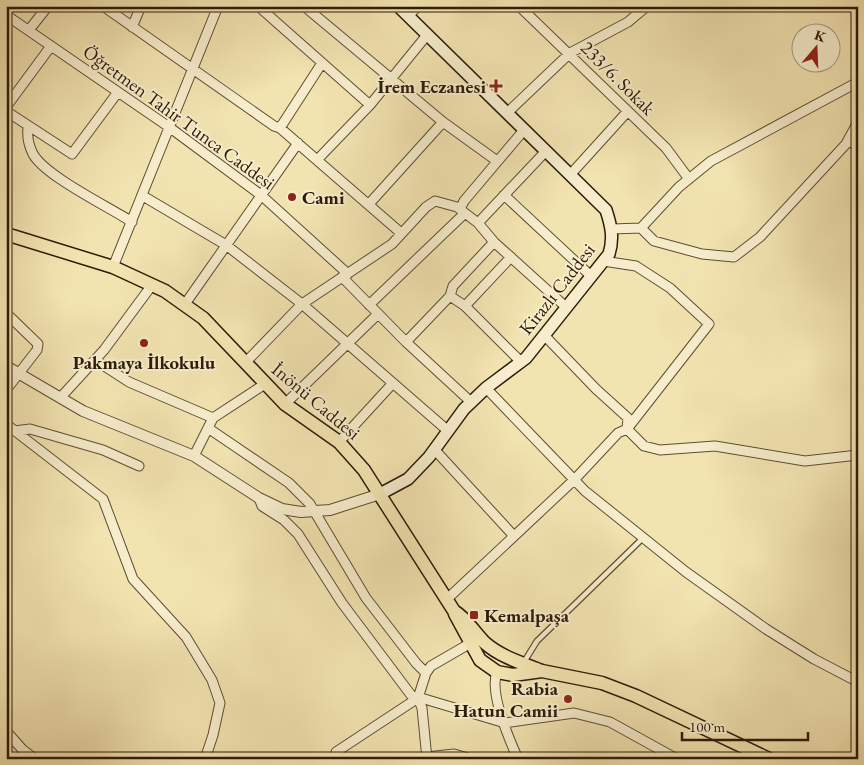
<svg xmlns="http://www.w3.org/2000/svg" width="864" height="765" viewBox="0 0 864 765" font-family="'EB Garamond',serif">
<style>
.lines{fill:none;stroke-linecap:round;stroke-linejoin:round}
.service-casing{stroke:#5e4d33;stroke-width:7}
.minor-casing{stroke:#5e4d33;stroke-width:11}
.tertiary-casing{stroke:#5e4d33;stroke-width:12}
.secondary-casing{stroke:#2c1b09;stroke-width:14}
.primary-casing{stroke:#2c1b09;stroke-width:15}
.service{stroke:#f7edcc;stroke-width:4.5}
.minor{stroke:#f7edcc;stroke-width:9}
.tertiary{stroke:#f7edcc;stroke-width:10}
.secondary{stroke:#f7edcc;stroke-width:11}
.primary{stroke:#f2e4b1;stroke-width:12}
.poi-dot{fill:#8f2418;stroke:#f7edcc;stroke-width:2}
.labels{text-anchor:middle;dominant-baseline:central;stroke-width:4;stroke-linejoin:round;paint-order:stroke}
.street-label{font-size:19px;fill:#2c1b09;stroke:#f7edcc}
.poi-label{font-size:19px;font-weight:bold;fill:#2c1b09;stroke:#f7edcc;text-anchor:end}
</style>
<rect width="100%" height="100%" fill="#f2e4b1"/>
<filter id="stains"><feTurbulence type="fractalNoise" baseFrequency=".004" numOctaves="4"/><feColorMatrix values="0 0 0 0 .2 0 0 0 0 .09 0 0 0 0 .02 0 0 0 .5 -.17"/></filter>
<radialGradient id="worn" r=".72"><stop offset=".6" stop-color="#630" stop-opacity="0"/><stop offset="1" stop-color="#630" stop-opacity=".3"/></radialGradient>
<g class="lines">
<defs>
<path id="service" d="M846,144L858,146
M524,662L537,641L643,538"/>
<path id="minor" d="M103,6L274,126L280,128L401,233
M258,6L370,105
M304,6L443,122L497,161
M519,6L666,148L689,179
M6,15L169,127L261,195L348,274
M408,16L418,6
M132,27L141,6
M29,30L48,6
M6,107L51,46
M6,111L72,154L118,92
M507,113L570,53L628,22L647,6
M28,128C27,136 29,146 33,154C45,176 109,207 132,222
M280,128L322,63
M317,160L370,105L427,35
M570,175L628,111
M504,195L591,276
M143,196L226,245L302,304L447,430
M369,204L443,122
M460,209L464,201L524,130
M478,223L546,151
M641,228L654,241L702,254L734,257L760,237L846,144L858,122
M612,229L641,228L679,187L711,161L858,82
M113,267L218,6
M342,277L406,342L471,402
M450,296L465,306L521,362
M185,304L298,143
M369,305L465,213
M465,306L511,257
M544,335L596,389L628,418L627,429L644,446L660,450L715,446L805,461L858,455
M406,342L450,296L453,286L494,242
M95,360L129,382L213,418
M245,363L302,304L392,244L426,207L435,201L457,207L478,223L494,242L566,307
M486,388L585,491L686,572L766,629L814,659L858,682
M6,390L37,350L38,344L7,314
M61,397L104,350L152,285
M285,404L378,314
M6,424L103,499L133,579L186,637L212,680L220,703L213,735L205,759
M208,428L289,483L310,504L366,598L416,663L426,673
M14,431L30,429L103,450L139,466
M339,442L393,383
M434,449L513,535
M194,456L213,418L265,384
M259,498L262,506L284,520L298,534L342,603L411,695L505,723L574,713L610,722L677,759
M446,600L575,479L618,433L627,429L709,324L670,288L636,266L603,261
M497,672C489,692 509,739 518,759
M418,698L422,708L427,759
M6,731L22,749L35,759
M427,757L454,754L471,759
M336,759V752L418,698L426,673L431,666L469,644"/>
<path id="tertiary" d="M6,366L83,411L194,456L259,498L282,509L301,512L330,510L380,494"/>
<path id="secondary" d="M380,494L408,479L429,457L464,409L486,388L526,358L609,254C614,238 611,225 606,210L398,6"/>
<path id="primary" d="M6,234L113,267L165,291L203,318L285,404L339,442L364,470L454,611C467,619 474,632 485,643C501,657 522,663 542,671
M455,614L480,660L497,672L513,675L542,671L602,683L636,696L769,759"/>
</defs>
<!-- service casing -->
<use href="#service" class="service-casing"/>
<!-- minor casing -->
<use href="#minor" class="minor-casing"/>
<!-- tertiary casing -->
<use href="#tertiary" class="tertiary-casing"/>
<!-- secondary casing -->
<use href="#secondary" class="secondary-casing"/>
<!-- primary casing -->
<use href="#primary" class="primary-casing"/>
<!-- service -->
<use href="#service" class="service"/>
<!-- minor -->
<use href="#minor" class="minor"/>
<!-- tertiary -->
<use href="#tertiary" class="tertiary"/>
<!-- secondary -->
<use href="#secondary" class="secondary"/>
<!-- primary -->
<use href="#primary" class="primary"/>
</g>
<!-- markers -->
<g class="poi-dot">
<path d="M493.5 78.5h5v5h5v5h-5v5h-5v-5h-5v-5h5z"/>
<circle cx="292" cy="197" r="5"/>
<circle cx="144" cy="343" r="5"/>
<rect x="469" y="610" width="10" height="10" rx="2.5"/>
<circle cx="568" cy="699" r="5"/>
</g>
<g class="labels">
<!-- street labels -->
<g class="street-label">
<text transform="translate(618 78) rotate(45)">233/6. Sokak</text>
<text transform="translate(179 117) rotate(36)">Öğretmen Tahir Tunca Caddesi</text>
<text transform="translate(557 289) rotate(-52)">Kirazlı Caddesi</text>
<text transform="translate(316 401) rotate(40)">İnönü Caddesi</text>
</g>
<!-- poi labels -->
<g class="poi-label">
<text x="486" y="86">İrem Eczanesi</text>
<text x="302" y="197" text-anchor="start">Cami</text>
<text x="144" y="362" text-anchor="middle">Pakmaya İlkokulu</text>
<text x="484" y="615" text-anchor="start">Kemalpaşa</text>
<text x="558" y="688">Rabia<tspan x="558" dy="22">Hatun Camii</tspan></text>
</g>
</g>
<!-- margin -->
<rect width="864" height="765" fill="none" stroke="#f2e4b1" stroke-width="25"/>
<rect x="8" y="8" width="849" height="750" fill="none" stroke="#2c1b09" stroke-width="2.5"/>
<rect x="12" y="12" width="839" height="740" fill="none" stroke="#2c1b09"/>
<!-- north arrow -->
<g transform="translate(816 48) rotate(19)"><circle r="24" fill="#f7edcc" stroke="#a6997e"/>
<path d="M0-4L9 19L0 12L-9 19Z" fill="#8f2418"/>
<text y="-8" font-size="14" font-weight="bold" text-anchor="middle" fill="#2c1b09">K</text>
</g>
<!-- scale -->
<path d="M682 732v8h126v-8" fill="none" stroke="#2c1b09" stroke-width="2.5"/>
<text x="689" y="732" font-size="15" fill="#2c1b09" stroke="#f7edcc" stroke-width="4" paint-order="stroke">100 m</text>
<rect width="100%" height="100%" filter="url(#stains)"/>
<rect width="100%" height="100%" fill="url(#worn)"/>
</svg>
